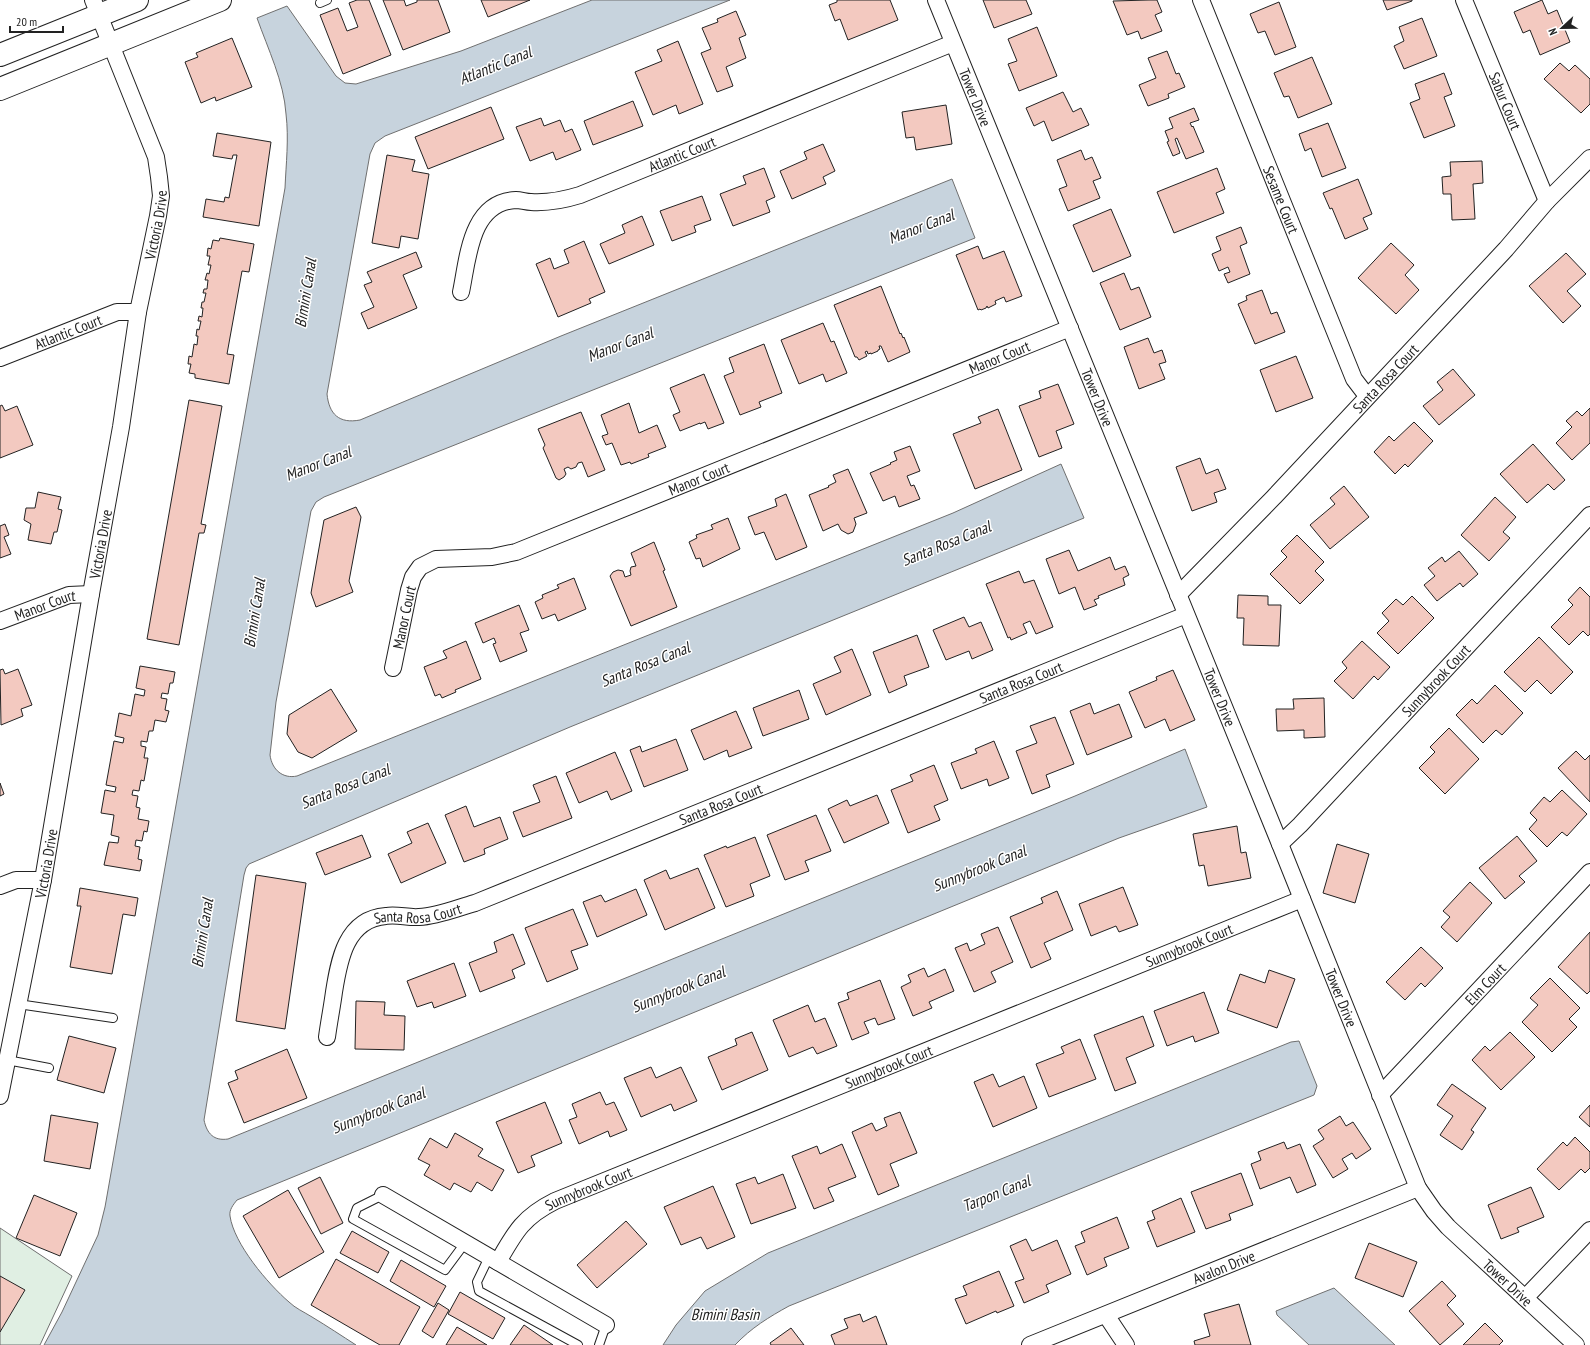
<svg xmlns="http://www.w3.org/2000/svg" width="1590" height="1345" viewBox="0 0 1590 1345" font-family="'PT Sans Narrow',sans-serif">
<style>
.green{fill:#e0efe3;stroke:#6f6f6f}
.water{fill:#c7d3dd;stroke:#6f6f6f}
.building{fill:#f3c9c0;stroke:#222}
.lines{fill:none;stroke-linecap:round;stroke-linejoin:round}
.lane-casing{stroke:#222;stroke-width:10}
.street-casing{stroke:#222;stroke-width:18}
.secondary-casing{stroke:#222;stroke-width:24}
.lane{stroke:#fff;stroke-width:8}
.street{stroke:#fff;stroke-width:16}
.secondary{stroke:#fff;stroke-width:22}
.labels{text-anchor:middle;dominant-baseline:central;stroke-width:3;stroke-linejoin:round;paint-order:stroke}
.street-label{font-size:15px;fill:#222;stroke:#fff}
.water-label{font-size:16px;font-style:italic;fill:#222;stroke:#fff}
</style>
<rect width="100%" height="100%" fill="#fff"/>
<!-- green -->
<path class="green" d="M0,1228L72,1276L40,1345H0Z"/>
<!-- water -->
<path class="water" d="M592,0H730L385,136L375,143L370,154L327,394C329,414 339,424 360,420L561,336L952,179L975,238L324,497L316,502L311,511L276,702L270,755C272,770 283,779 297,776L953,513L1061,464L1084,518L570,727L249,864L246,868L244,875L204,1120C207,1134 214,1141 228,1139L1075,796L1185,749L1207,807L1119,838L237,1200C233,1205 229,1210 230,1216C234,1244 268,1284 289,1302C295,1308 304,1312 312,1317C327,1326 342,1336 356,1345H44L62,1312L98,1235L105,1207L285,188C286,164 289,139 286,114C284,82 268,49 257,18L287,6L336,76L345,83L356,84L461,51Z
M1299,1041L1317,1086L1314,1095L789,1306C769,1317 751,1328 735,1345H663L676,1325L705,1291L768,1253L1291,1042Z
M1334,1288L1395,1345H1309L1277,1315L1276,1311Z"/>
<!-- building -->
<path class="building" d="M357,0H369L391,55L343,74L320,15L338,8L347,31L358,27L349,3Z
M383,0H404L406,6L417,2V0H438L450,32L403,50Z
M481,0H530L488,17Z
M837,0H890L898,20L848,40L840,19L835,21L829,5L837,2Z
M983,0H1026L1032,14L994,28Z
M1149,0H1157L1162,12L1155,15L1162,31L1141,39L1138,31L1127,35L1113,1Z
M1383,0H1412V1L1387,10Z
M1542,0L1548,14L1557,10L1570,42L1540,55L1530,30L1523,33L1514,12Z
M1279,2L1296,47L1275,55L1265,31L1258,33L1250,14Z
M736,11L746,35L739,38L746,58L726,67L733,86L717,92L701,53L711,49L702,28L718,22L717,19Z
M1422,18L1437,56L1404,69L1394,46L1404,41L1399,27Z
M1037,27L1057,76L1019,91L1008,64L1017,61L1008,39Z
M232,38L252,87L216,101L215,97L201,103L185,62L198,57L196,53Z
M678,41L703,104L679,114L676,105L653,115L635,72L662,61L657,50Z
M1167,51L1176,74L1179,73L1185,87L1168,94L1169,98L1148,106L1139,85L1156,78L1148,58Z
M1312,57L1332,104L1298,118L1289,96L1284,97L1274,73Z
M1560,63L1569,71L1575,65L1590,79V104L1581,113L1544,79Z
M1444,73L1452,94L1444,97L1455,126L1424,138L1410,103L1420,99L1415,84Z
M1063,92L1073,112L1081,108L1089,125L1052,141L1044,121L1034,126L1026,108Z
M633,101L643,126L593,145L584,121Z
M946,105L952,144L916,150L914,137L906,138L902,112Z
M491,107L504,139L428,169L415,137Z
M1194,108L1199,120L1190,123L1192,127L1193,126L1204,152L1186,159L1177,138L1175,139L1180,153L1173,156L1167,142L1169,141L1165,131L1173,128L1169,118Z
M541,118L544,126L560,120L565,132L572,129L581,150L556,160L553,152L530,161L516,127Z
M1328,123L1346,168L1322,177L1311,148L1305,151L1299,134Z
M217,133L271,142L259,226L203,217L206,199L224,202L225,197L229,198L237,155H233L232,159L213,156Z
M823,144L835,171L823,177L826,184L792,199L780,171L807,159L804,152Z
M1081,150L1085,160L1092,157L1101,178L1093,181L1100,198L1068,211L1059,189L1067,186L1057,160Z
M387,155L415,160L412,171L429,174L418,239L401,236L399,248L372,243Z
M1482,161L1483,183L1473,184L1475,219L1452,220L1451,194H1443L1442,177L1451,176L1450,162Z
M764,168L775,197L766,201L770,212L733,226L720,194L746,184L743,176Z
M1217,168L1225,189L1216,193L1224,213L1174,233L1157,192Z
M1358,179L1372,214L1363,218L1368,229L1345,239L1332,208L1330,209L1323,193Z
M702,196L711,220L694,226L696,232L672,241L660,211Z
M1111,209L1131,256L1093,272L1073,225Z
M642,216L654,245L609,264L600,244L625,233L622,225Z
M1241,227L1247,243L1240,246L1250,274L1228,283L1224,274L1230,272L1228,267L1219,271L1212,254L1221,250L1216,237Z
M220,238L254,244L249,272L242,271L227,354L234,355L229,384L195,378V374L189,373L191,364H188L189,356L192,357L194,344L197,345L198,336H196L197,329L199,330L201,321H198L199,316L202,317L203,308H201L202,302H204L206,293H203L204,289H207L208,280H205L207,273L209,274L211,265H208L210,256H207L208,248L211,249L213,240L219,241Z
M584,241L605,292L589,299L591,303L558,317L536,264L550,258L554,269L569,263L564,250Z
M1391,243L1414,265L1405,275L1419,290L1396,314L1358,278Z
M978,246L983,259L1004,251L1022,296L1006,302L1004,297L995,301L996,304L988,308L987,306L986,308L981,310L980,309L978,310L956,255Z
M416,252L422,267L403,275L417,308L368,329L361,313L374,307L364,285L372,282L367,272Z
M1566,253L1586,274L1567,291L1581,306L1563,323L1529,286Z
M1124,273L1131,290L1139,287L1151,317L1120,330L1100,283Z
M881,286L900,334L901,333L903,338L904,337L910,352L888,362L881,346H879L880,349L878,350V351L871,354V353L868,354L867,351L865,352L867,356L859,360L857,357H855L834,305Z
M1262,290L1271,314L1277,312L1285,332L1255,344L1238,304L1247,300L1246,296Z
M823,323L831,342L834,341L847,373L826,382L823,374L799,384L781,340Z
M1148,338L1154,353L1162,350L1166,362L1159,364L1165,379L1139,389L1124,347Z
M764,344L782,393L759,402L761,407L740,415L724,376L734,372L729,358Z
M1296,356L1313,398L1276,412L1260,370Z
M1453,369L1475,395L1439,425L1423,406L1443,390L1437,382Z
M704,374L724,423L708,429L705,422L700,424V423L680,431L673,415L680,412L670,388Z
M1058,384L1074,424L1056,431L1062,448L1039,457L1019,406L1041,398L1039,391Z
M189,400L222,406L201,524L206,525L204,533H199L179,645L147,639Z
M629,403L639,433L657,425L666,447L648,454L649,457L631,464L630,462L621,465L612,443L606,445L602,436L608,434L601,415Z
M2,405L5,411L17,406L33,445L0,458V406Z
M1590,408V443L1572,460L1556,443L1572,427L1566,421L1577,411L1582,416Z
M998,409L1022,470L975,489L953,434L981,423L978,417Z
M581,412L605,470L588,477L582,462L578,463L576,467L571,469L568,467L564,469L566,474L564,477L559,480L556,478L543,448L545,445L538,429Z
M1414,422L1433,441L1408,467L1405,464L1395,474L1374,452L1389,436L1394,441Z
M1533,444L1565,480L1554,490L1548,484L1527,503L1500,474Z
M910,446L920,471L907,476L911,486L914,485L920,499L899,507L895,496L883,501L870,473L891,464L890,463L897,460L894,452Z
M1200,458L1206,474L1218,469L1226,489L1214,493L1217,502L1192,511L1176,467Z
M848,469L867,513L854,518L856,524L853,532L848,534L841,530L838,524L823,531L809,495L829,487L828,486L836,482L833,475Z
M1344,486L1369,517L1330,549L1310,525L1335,504L1330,498Z
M38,492L61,497L58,509L62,510L57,532H54L51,544L28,540L31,524L24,520L26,508H35Z
M786,494L807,547L776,560L764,532L755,535L748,517L777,506L775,499Z
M1495,497L1516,517L1503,532L1510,538L1489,561L1461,535Z
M356,507L361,517L349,581L353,592L316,607L311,593L324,520Z
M728,518L740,549L703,567L700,558L696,559L689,542L697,538L696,535L713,529L711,525Z
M5,524L9,535L4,537L11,554L0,558V526Z
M1297,535L1324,562L1315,571L1324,580L1300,604L1270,574L1287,557L1281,551Z
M654,542L665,570L663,571L677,607L631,626L610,576L613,572L618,570L623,571L625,577L631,575L630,571L631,567L636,566L631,553Z
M1069,550L1078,571L1110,557L1115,570L1125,566L1129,575L1123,578L1125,585L1098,596L1099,598L1094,600L1097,605L1084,610L1075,587L1059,594L1046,559Z
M1459,551L1478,574L1463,587L1460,583L1437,601L1424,585L1435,576L1428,568L1442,557L1445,562Z
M1019,571L1024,583L1034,580L1053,627L1036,634L1030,621L1023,624L1027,633L1011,640L1010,637L1008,638L986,584Z
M574,578L586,609L558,621L555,614L542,619L535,602L543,598L542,595L559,588L557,585Z
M1580,587L1590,597V634L1588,636L1583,631L1569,645L1551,627L1573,605L1568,600Z
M1238,595L1268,596V605H1281L1279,646L1243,645L1244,618H1237Z
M1412,596L1434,618L1398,654L1377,633L1389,621L1382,613L1396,599L1403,605Z
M519,605L529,630L520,633L527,651L500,662L493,644L496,643L494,638L483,643L475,623Z
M964,617L969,627L981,622L993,650L972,659L969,651L946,660L933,630Z
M917,635L929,667L904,676L907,685L889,693L873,652Z
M1539,637L1573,672L1551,694L1537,680L1525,692L1504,672Z
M466,641L481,679L455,690L456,692L442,698L440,694L435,696L424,667L447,658L443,651Z
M1362,641L1390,667L1378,680L1374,676L1353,699L1334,681L1347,668L1342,662Z
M852,649L871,695L826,715L813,684L841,672L834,657Z
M140,666L175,672L173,683H170L168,694L162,693L161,698L167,699L165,710L169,711L166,722L155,720L153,731H149L147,742L141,741V746L146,747L144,758H148L144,781L141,780L139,791L133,790L132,795L138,796L136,807L140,808L138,819L149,821L147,832L144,831L142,841L136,840L135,846L140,847L138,859L142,860L140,871L104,865L109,842L118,843L119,837L111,835L114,815L101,813L105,790L115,792L116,787L106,785L114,741L123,743L124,738L115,736L119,713L131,716L135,694L144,696L145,690L136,688Z
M3,669L5,674L18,669L32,705L21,709L23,716L1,725L0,670Z
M1173,670L1195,720L1170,731L1165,719L1145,728L1129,692L1157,680L1156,677Z
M1495,685L1523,713L1502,735L1496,730L1483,743L1456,715L1472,699L1477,704Z
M331,689L357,731L312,758L298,752L287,734L289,715Z
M799,690L809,719L763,736L753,708Z
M1324,698L1325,737L1304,738V730L1277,731L1276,709H1294L1293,699Z
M1090,703L1094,714L1119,704L1132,737L1087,755L1070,711Z
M736,711L752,748L729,757L727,750L704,760L691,730Z
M1055,717L1074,764L1046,775L1050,787L1032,794L1016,751L1037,743L1030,726Z
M1449,728L1479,759L1445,794L1419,768L1435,752L1430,747Z
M676,739L688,770L644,787L630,750L640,746L642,752Z
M994,741L1009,778L989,786L987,779L961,789L951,763L977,753L975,749Z
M1576,751L1585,760L1590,755V802L1558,768Z
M615,752L632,791L611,800L607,791L579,803L566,773Z
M934,765L948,800L934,806L940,820L908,833L891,790L913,781L910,775Z
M556,776L572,818L523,837L513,812L540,802L533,785Z
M0,783L4,794L0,796Z
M1562,790L1587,814L1567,836L1562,832L1547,847L1529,829L1537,820L1530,813L1544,797L1550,802Z
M877,795L889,823L844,843L828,809L847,800L850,806Z
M466,806L474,827L500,817L508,839L484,849L485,854L464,862L445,815Z
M816,815L831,851L805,861L809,871L785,880L767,835Z
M428,823L446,863L401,883L388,854L412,843L407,832Z
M1237,826L1241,853L1246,852L1251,878L1208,886L1204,865L1199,866L1193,834Z
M362,835L371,857L325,875L316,853Z
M1517,836L1537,861L1519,876L1525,882L1505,899L1479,868Z
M755,837L770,876L750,884L754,896L726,907L704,855L726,846L727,848Z
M1337,844L1369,854L1355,903L1323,893Z
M698,868L715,908L665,930L644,880L666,870L670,879Z
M256,875L306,883L285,1029L236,1021Z
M1470,882L1492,903L1457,942L1441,927L1450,917L1443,911Z
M1123,887L1138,925L1119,932L1116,926L1091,936L1079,904Z
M80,888L138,898L135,916L123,914L112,974L70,967L81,906H77Z
M636,889L647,915L597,937L583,902L601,895L605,902Z
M1057,891L1073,930L1044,943L1051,959L1031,968L1010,917L1043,903L1041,898Z
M573,909L588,945L571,951L578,969L547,982L525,928Z
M998,927L1013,962L991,972L996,982L974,992L955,948L967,943L970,951L985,944L981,934Z
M1590,932V991L1587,994L1558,967Z
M513,934L525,964L512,970L515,978L480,992L469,963L497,952L494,942Z
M1421,947L1443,968L1425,987L1421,983L1405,1000L1386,982Z
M454,963L466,996L434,1008L432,1002L417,1007L407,981Z
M924,968L928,977L945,969L954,991L929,1002L932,1008L913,1016L901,987L911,982L908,975Z
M1269,970L1295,979L1277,1028L1227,1010L1240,974L1265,983Z
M1550,978L1580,1008L1569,1019L1577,1027L1552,1052L1522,1022L1538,1005L1530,998Z
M880,980L895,1019L878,1025L875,1018L864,1022L869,1033L852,1040L838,1003L849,999L847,993Z
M1204,992L1219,1033L1195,1042L1193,1036L1167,1046L1154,1011Z
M356,1001L385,1002L384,1015L405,1016L404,1050L355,1049Z
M808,1005L815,1022L825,1018L837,1046L817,1054L813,1047L789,1057L773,1020Z
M1143,1016L1154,1046L1126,1058L1136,1083L1115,1091L1094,1035Z
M752,1032L768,1070L722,1090L708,1057L737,1045L735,1039Z
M1510,1032L1535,1057L1501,1090L1472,1060L1485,1046L1490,1051Z
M69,1036L116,1048L104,1093L57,1080Z
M1080,1039L1096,1079L1049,1097L1036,1064L1064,1053L1061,1047Z
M287,1049L307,1098L244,1123L228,1083L238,1079L235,1071Z
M651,1067L656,1078L681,1067L697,1101L674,1111L671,1104L641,1117L624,1078Z
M993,1074L999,1087L1024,1076L1037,1108L993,1127L974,1082Z
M1452,1084L1486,1108L1471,1130L1474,1132L1462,1150L1440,1135L1453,1116L1437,1105Z
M600,1092L606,1105L614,1102L627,1130L610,1137L608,1131L579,1144L569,1120L577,1117L572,1104Z
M545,1102L562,1143L531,1156L535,1166L518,1173L496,1122Z
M1590,1105V1127L1579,1117Z
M900,1112L917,1153L890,1164L899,1186L878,1195L852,1132L872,1123L876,1131L887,1126L884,1118Z
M51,1115L98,1123L90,1169L44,1161Z
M1340,1116L1346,1126L1353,1122L1371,1149L1356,1159L1352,1153L1342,1159L1348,1169L1333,1178L1313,1146L1324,1139L1318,1130Z
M455,1133L483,1149L478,1156L504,1170L492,1191L477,1182L471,1192L454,1183L450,1190L424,1175L430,1165L418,1159L430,1138L447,1148Z
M1575,1137L1590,1152V1168L1585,1173L1581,1169L1559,1190L1537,1169L1563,1142L1567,1146Z
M1284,1142L1287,1149L1300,1144L1316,1185L1297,1193L1290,1177L1260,1189L1251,1164L1261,1160L1258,1152Z
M842,1144L856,1177L828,1188L834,1201L814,1209L792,1156L817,1146L820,1154Z
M1241,1173L1253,1205L1229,1214L1231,1220L1206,1229L1191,1192Z
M783,1174L796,1208L751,1224L736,1184L755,1177L758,1184Z
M320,1177L343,1223L321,1234L298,1188Z
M713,1186L735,1237L707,1249L701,1237L681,1245L664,1207Z
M1531,1187L1544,1217L1517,1228L1519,1232L1501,1239L1488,1205Z
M288,1190L324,1252L279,1278L243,1216Z
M34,1195L77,1213L60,1256L16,1238Z
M1181,1198L1195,1232L1157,1247L1147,1222L1155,1219L1152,1211Z
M1117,1217L1129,1248L1104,1258L1107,1266L1087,1275L1075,1246L1085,1242L1081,1232Z
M626,1221L647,1244L597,1288L577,1265Z
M352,1231L389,1252L378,1273L340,1253Z
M1026,1239L1032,1251L1057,1240L1071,1274L1046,1285L1049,1292L1024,1303L1015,1282L1024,1279L1010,1246Z
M1369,1243L1417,1262L1403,1297L1355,1278Z
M336,1259L420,1307L399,1345H380L311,1305Z
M401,1260L446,1286L434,1307L390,1281Z
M999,1271L1014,1306L997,1313L996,1311L966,1324L955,1299L967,1295L963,1286Z
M0,1276L25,1290L0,1332Z
M1442,1281L1456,1296L1447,1305L1464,1324L1440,1345L1409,1311Z
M460,1292L505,1318L493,1339L448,1314Z
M438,1303L449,1310L433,1338L422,1331Z
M1239,1304L1251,1345H1195L1194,1341L1210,1336L1204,1314Z
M860,1314L863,1322L876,1316L887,1345H835L831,1335L848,1328L844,1319Z
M1485,1323L1503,1341L1499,1345H1463Z
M524,1325L553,1345H510Z
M457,1327L487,1345H446Z
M791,1328L804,1345H771L770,1343Z"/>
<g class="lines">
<defs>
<path id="lane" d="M320,3L327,0
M18,1004L113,1018
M7,1060L49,1068
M383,1195L357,1208L353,1219L445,1270L465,1243
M489,1257L477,1282L479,1291L578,1345
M599,1345L606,1325"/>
<g id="street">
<path id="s1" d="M936,0L1280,844L1418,1188L1434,1211L1448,1227L1576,1345"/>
<path id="s2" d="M1201,0L1354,379L1367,396"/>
<path id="s3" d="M1464,0L1547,201"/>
<path id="s4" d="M461,292C468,259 470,202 516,200C521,200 526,202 531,202C548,203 564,200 580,195L953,43"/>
<path id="s5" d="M0,358L117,312H138"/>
<path id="s6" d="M1178,595L1274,497L1506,249L1547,201L1590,158"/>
<path id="s7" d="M0,621L69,595L91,594"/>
<path id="s8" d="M393,668L409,590L413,577L420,567L436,559L492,557L516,552L1070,328"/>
<path id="s9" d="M1280,844L1300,825L1590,515"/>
<path d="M0,886L16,880H43"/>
<path id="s10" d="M327,1037C329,1022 332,1007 334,992C339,960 346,919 386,916C397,914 408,918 419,917C438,916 457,908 475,903L1186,615"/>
<path id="s11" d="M1380,1095L1590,872"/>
<path id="s12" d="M0,1096L43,880L91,594L121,427L138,312L158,216L161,196L159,177L156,157L93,0"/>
<path d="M383,1195L606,1325"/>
<path id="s13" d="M498,1262C515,1232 523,1217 555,1201L1302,899"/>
<path d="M1525,1298L1590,1230"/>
<path d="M1106,1315L1126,1345"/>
<path id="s14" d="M1030,1345L1418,1188"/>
</g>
<path id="secondary" d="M0,55L137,0
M0,89L220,0"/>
</defs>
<!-- lane casing -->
<use href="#lane" class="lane-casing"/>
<!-- street casing -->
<use href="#street" class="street-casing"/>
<!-- secondary casing -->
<use href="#secondary" class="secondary-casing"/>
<!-- lane -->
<use href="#lane" class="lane"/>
<!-- street -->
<use href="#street" class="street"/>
<!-- secondary -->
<use href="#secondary" class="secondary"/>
</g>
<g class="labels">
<!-- street labels -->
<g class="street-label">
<text stroke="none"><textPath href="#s1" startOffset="105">Tower Drive</textPath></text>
<text stroke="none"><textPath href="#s3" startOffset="109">Sabur Court</textPath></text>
<text stroke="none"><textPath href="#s4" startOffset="292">Atlantic Court</textPath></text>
<text stroke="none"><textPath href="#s2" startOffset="215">Sesame Court</textPath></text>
<text stroke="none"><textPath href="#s12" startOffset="885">Victoria Drive</textPath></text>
<text stroke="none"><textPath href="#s5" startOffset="73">Atlantic Court</textPath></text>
<text stroke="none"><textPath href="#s8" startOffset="725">Manor Court</textPath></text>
<text stroke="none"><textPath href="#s6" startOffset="300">Santa Rosa Court</textPath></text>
<text stroke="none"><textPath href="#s1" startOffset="429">Tower Drive</textPath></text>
<text stroke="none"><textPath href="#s8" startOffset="401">Manor Court</textPath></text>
<text stroke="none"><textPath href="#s12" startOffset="561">Victoria Drive</textPath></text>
<text stroke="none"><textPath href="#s7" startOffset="48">Manor Court</textPath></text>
<text stroke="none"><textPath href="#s8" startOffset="52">Manor Court</textPath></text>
<text stroke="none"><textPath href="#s9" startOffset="226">Sunnybrook Court</textPath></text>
<text stroke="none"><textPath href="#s10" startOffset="826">Santa Rosa Court</textPath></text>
<text stroke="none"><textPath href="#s1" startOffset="753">Tower Drive</textPath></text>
<text stroke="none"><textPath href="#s10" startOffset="502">Santa Rosa Court</textPath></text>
<text stroke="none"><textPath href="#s12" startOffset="237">Victoria Drive</textPath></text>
<text stroke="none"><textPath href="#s10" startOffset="178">Santa Rosa Court</textPath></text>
<text stroke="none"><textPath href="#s13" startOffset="769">Sunnybrook Court</textPath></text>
<text stroke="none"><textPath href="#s11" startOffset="153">Elm Court</textPath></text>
<text stroke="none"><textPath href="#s1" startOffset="1077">Tower Drive</textPath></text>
<text stroke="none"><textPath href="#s13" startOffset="445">Sunnybrook Court</textPath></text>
<text stroke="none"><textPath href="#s13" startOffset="121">Sunnybrook Court</textPath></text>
<text stroke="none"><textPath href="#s14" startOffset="209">Avalon Drive</textPath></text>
<text stroke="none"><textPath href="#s1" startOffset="1413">Tower Drive</textPath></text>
</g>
<!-- water labels -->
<g class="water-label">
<text transform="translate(495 65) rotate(-22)">Atlantic Canal</text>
<text transform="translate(921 226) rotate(-21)">Manor Canal</text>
<text transform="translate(305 293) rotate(-81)">Bimini Canal</text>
<text transform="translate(620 344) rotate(-21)">Manor Canal</text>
<text transform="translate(318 463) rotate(-21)">Manor Canal</text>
<text transform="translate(946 543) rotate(-22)">Santa Rosa Canal</text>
<text transform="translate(254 613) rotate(-81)">Bimini Canal</text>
<text transform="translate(645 664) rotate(-22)">Santa Rosa Canal</text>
<text transform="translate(345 786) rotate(-22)">Santa Rosa Canal</text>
<text transform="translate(979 868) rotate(-22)">Sunnybrook Canal</text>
<text transform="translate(202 933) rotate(-81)">Bimini Canal</text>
<text transform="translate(678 989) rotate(-22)">Sunnybrook Canal</text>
<text transform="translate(378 1110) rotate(-22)">Sunnybrook Canal</text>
<text transform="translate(996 1193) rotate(-22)">Tarpon Canal</text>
<text x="725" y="1314">Bimini Basin</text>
</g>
</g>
<!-- north arrow -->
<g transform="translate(1562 28) rotate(248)" stroke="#ffffff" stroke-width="3" paint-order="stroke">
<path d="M0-3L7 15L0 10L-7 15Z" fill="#222222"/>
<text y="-6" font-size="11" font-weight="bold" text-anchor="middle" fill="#222222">N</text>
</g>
<!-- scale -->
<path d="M10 26v6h53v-6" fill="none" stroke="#222222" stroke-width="2"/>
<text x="16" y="26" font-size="12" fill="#222222" stroke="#ffffff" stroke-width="3" paint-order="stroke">20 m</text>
</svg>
